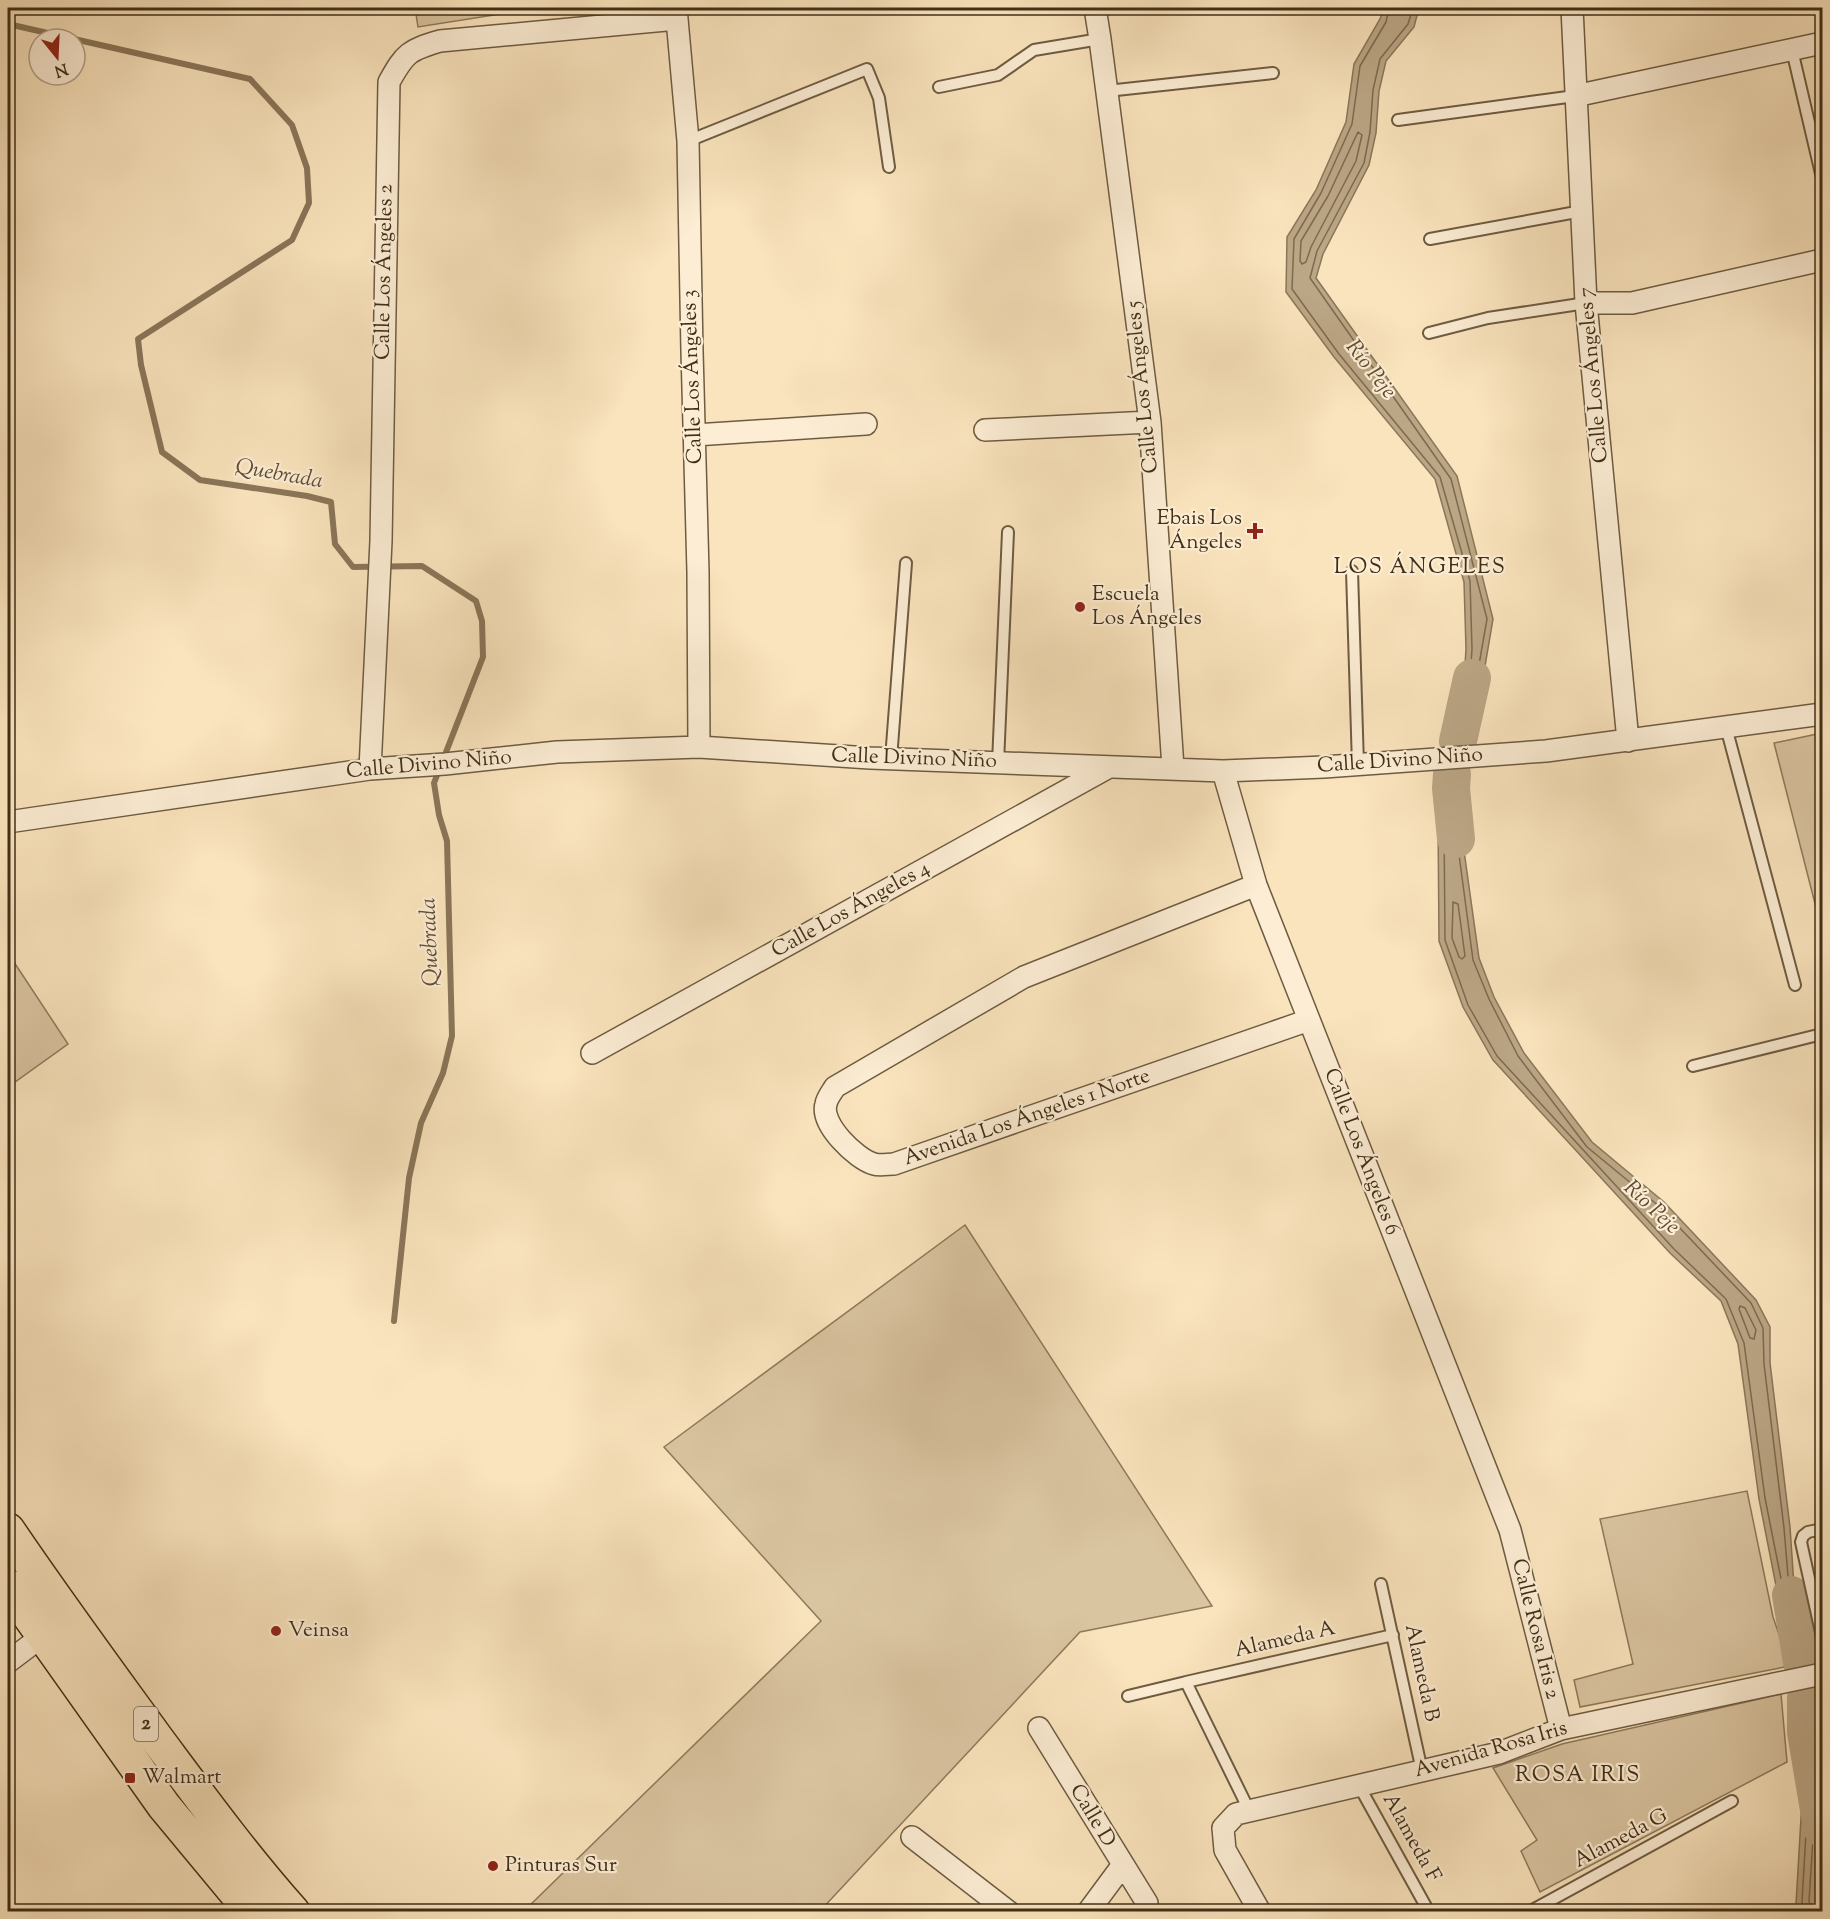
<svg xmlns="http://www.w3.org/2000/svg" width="1830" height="1919" viewBox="0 0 1830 1919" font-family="'Sorts Mill Goudy',serif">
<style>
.green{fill:#dac5a1;stroke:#8d7a5c;stroke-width:1.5}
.water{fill:#bba685;stroke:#8a7659;stroke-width:1.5}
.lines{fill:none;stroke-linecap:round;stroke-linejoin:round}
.shore{stroke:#7e6a4e;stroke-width:1.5}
.stream{stroke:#8a7659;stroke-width:6}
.river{stroke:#bba685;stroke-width:38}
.service-casing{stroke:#6e5c41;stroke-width:14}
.minor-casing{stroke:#6e5c41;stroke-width:24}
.trunk-casing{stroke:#402f18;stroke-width:36}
.service{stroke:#fcedd4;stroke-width:10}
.minor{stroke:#fcedd4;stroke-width:21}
.trunk{stroke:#fae4bd;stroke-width:33}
.poi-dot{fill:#8f2418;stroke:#fcedd4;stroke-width:2}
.labels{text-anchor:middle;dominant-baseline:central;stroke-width:4.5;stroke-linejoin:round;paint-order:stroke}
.shield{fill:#fcedd4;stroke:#786850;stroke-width:1.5}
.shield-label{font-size:20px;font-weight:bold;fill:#402f18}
.street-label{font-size:21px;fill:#402f18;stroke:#fcedd4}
.poi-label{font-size:21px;fill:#402f18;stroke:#fcedd4;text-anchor:start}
.water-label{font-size:22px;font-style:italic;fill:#5f4d33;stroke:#fcedd4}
.neighbourhood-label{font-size:22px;letter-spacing:1.5px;fill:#402f18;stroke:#fcedd4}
</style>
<rect width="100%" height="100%" fill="#fae4bd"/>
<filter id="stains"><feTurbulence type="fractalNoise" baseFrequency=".00333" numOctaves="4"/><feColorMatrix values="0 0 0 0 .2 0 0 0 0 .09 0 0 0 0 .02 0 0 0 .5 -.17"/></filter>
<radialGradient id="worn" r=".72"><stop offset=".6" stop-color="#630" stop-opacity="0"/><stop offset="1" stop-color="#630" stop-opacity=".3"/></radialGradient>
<!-- green -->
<path class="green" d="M415,8H539L418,27Z
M1822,733V931L1774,743Z
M8,953L68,1044L8,1087Z
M965,1225L1212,1606L1080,1632L820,1911H524L821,1621L664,1447Z
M1747,1491L1773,1617L1790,1666L1580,1707L1574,1680L1633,1664L1600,1519Z
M1781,1694L1787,1762L1540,1892L1521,1851L1537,1840L1493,1768L1562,1744Z"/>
<!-- water -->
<path class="water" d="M1384,8H1419L1414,27L1386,61L1379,91L1376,133L1369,165L1323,254L1316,278L1457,476L1493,619L1483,678L1461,727L1466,649L1464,582L1435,479L1334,357L1286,292L1287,237L1316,190L1346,122L1354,64L1380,19Z
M1451,788L1459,815L1479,958L1494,997L1524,1053L1592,1142L1664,1202L1756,1300L1770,1327V1363L1790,1527L1798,1645L1780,1606L1759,1499L1738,1344L1721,1301L1670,1253L1493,1060L1463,1007L1439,941L1438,820Z
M1806,1732L1822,1784V1911H1799L1796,1904Z"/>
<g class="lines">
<!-- shore -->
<path class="shore" d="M1389,8L1386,22L1360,66L1352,124L1321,193L1294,239L1292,289L1339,354L1440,477L1470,581L1472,649L1470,678L1473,681L1477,676L1487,619L1451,479L1310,278L1317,251L1364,163L1370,132L1373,90L1380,59L1408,24L1413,8
M1358,132L1362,135L1356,161L1311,247L1306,262L1302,264L1300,261L1301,241L1328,196Z
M1450,811L1454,817L1473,960L1489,999L1518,1056L1587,1147L1660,1207L1751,1303L1763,1328L1764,1364L1784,1528L1789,1588L1787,1591L1783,1589L1765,1498L1744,1343L1726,1299L1674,1249L1497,1056L1468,1005L1445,940L1444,822L1447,813Z
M1453,902L1458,904L1465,956L1462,959L1459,957L1452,938Z
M1740,1306L1745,1308L1756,1330L1754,1339L1750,1338L1739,1309Z
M1804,1912L1802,1902L1809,1780L1813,1778L1822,1782
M1812,1912L1809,1901L1816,1792L1818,1790L1822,1789
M1821,1912L1818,1899L1822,1835"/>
<!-- stream -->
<path class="stream" d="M8,24L250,79L292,125L307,168L309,203L292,240L138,339L141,365L162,452L200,480L307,496L331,502L335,544L353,567L422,566L476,601L482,621L483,657L434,783L439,815L447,841L452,1036L443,1073L421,1123L409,1178L394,1321"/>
<!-- river -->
<path class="river" d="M1458,741L1472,678
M1452,774L1451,788L1456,839
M1791,1595L1802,1662
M1806,1698V1732L1822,1828"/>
<defs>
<path id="service" d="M1792,50L1822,178
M939,87L998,75L1034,50L1100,39
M1107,91L1273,73
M1398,120L1575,96
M688,141L867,69L879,98L889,167
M1430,239L1582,211
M1429,333L1488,318L1586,303
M1352,571L1358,765
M1726,727L1795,985
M891,759L906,563
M998,763L1008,532
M1693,1066L1822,1034
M1822,1529L1808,1532L1803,1536L1801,1542L1822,1637
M1381,1584L1422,1771
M1128,1696L1186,1682
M1358,1784L1429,1912
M1249,1810L1186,1682L1393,1635
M1529,1912L1732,1801"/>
<path id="minor" d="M676,8L688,141L692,351L698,572L699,747
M1095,8L1100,39L1150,422L1173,768
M1572,8L1586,303L1628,741
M1575,96L1822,43
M1586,303H1632L1822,260
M985,430L1150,422
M695,435L866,424
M370,769L381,541L389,82C405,53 409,50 440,41L677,19
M1223,771L1256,885L1510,1530L1561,1729
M8,822L370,769L445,764L557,752L699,747L870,758L1223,771L1324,767L1546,751L1822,714
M1256,885L1024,977L835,1087C832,1092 827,1098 826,1104C820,1124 856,1159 874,1164C880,1166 888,1164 894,1164L1309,1020
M592,1053L1109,767
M8,1662L53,1628
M1039,1728L1147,1903
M912,1837L1009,1912
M1088,1912L1122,1866
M1260,1912L1225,1850L1223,1828L1236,1814L1499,1753L1561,1729L1822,1674"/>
<path id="trunk" d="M8,1530C56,1601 107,1670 157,1739C201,1798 244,1857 293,1912
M8,1586L164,1806L252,1912"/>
</defs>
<!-- service casing -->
<use href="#service" class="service-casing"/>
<!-- minor casing -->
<use href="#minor" class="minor-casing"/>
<!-- trunk casing -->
<use href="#trunk" class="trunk-casing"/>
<!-- service -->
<use href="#service" class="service"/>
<!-- minor -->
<use href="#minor" class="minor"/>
<!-- trunk -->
<use href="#trunk" class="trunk"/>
</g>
<!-- markers -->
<g class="poi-dot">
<path d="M1252 522h6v6h6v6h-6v6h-6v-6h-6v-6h6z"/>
<circle cx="1080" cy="607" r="6"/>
<circle cx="276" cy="1631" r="6"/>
<rect x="124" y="1772" width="12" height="12" rx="3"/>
<circle cx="493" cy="1866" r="6"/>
</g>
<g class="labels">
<!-- shield labels -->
<rect class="shield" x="134" y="1707" width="24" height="34" rx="4.5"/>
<g class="shield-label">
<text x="146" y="1724">2</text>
</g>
<!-- street labels -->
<g class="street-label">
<text transform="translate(385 272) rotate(-89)">Calle Los Ángeles 2</text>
<text transform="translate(1594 375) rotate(-95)">Calle Los Ángeles 7</text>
<text transform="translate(693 377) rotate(-92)">Calle Los Ángeles 3</text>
<text transform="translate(1143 387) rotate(-96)">Calle Los Ángeles 5</text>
<text transform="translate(914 759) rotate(2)">Calle Divino Niño</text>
<text transform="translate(1400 761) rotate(-4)">Calle Divino Niño</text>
<text transform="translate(429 765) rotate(-5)">Calle Divino Niño</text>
<text transform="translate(851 910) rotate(-29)">Calle Los Ángeles 4</text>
<text transform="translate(1027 1118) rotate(-19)">Avenida Los Ángeles 1 Norte</text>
<text transform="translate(1361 1152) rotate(69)">Calle Los Ángeles 6</text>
<text transform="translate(1535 1629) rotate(76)">Calle Rosa Iris 2</text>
<text transform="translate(1285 1640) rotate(-13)">Alameda A</text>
<text transform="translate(1421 1673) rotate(78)">Alameda B</text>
<text transform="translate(1491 1750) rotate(-16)">Avenida Rosa Iris</text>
<text transform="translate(1092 1816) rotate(59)">Calle D</text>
<text transform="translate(1411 1838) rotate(61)">Alameda F</text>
<text transform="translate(1621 1839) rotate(-28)">Alameda G</text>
</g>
<!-- poi labels -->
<g class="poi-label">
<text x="1242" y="519" text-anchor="end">Ebais Los<tspan x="1242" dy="24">Ángeles</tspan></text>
<text x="1092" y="595">Escuela<tspan x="1092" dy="24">Los Ángeles</tspan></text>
<text x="288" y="1631">Veinsa</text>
<text x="142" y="1778">Walmart</text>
<text x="505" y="1866">Pinturas Sur</text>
</g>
<!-- water labels -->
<g class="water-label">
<text transform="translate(1370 370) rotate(52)">Río Peje</text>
<text transform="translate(279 475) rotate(10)">Quebrada</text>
<text transform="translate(431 942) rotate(-92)">Quebrada</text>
<text transform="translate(1651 1208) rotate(43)">Río Peje</text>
</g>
<!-- neighbourhood labels -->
<g class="neighbourhood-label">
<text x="1420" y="568">LOS ÁNGELES</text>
<text x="1578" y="1776">ROSA IRIS</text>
</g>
</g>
<!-- margin -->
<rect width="1830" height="1919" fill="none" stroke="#fae4bd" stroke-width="30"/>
<rect x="9" y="9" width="1812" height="1901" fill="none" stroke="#402f18" stroke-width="3"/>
<rect x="15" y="15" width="1800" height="1889" fill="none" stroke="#402f18" stroke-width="1.5"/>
<!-- north arrow -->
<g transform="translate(57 57) rotate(162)"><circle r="28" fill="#fcedd4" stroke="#b1a189" stroke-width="1.5"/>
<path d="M0-4.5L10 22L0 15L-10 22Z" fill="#8f2418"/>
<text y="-9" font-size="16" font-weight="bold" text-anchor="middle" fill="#402f18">N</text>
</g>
<rect width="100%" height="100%" filter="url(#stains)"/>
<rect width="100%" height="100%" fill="url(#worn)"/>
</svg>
